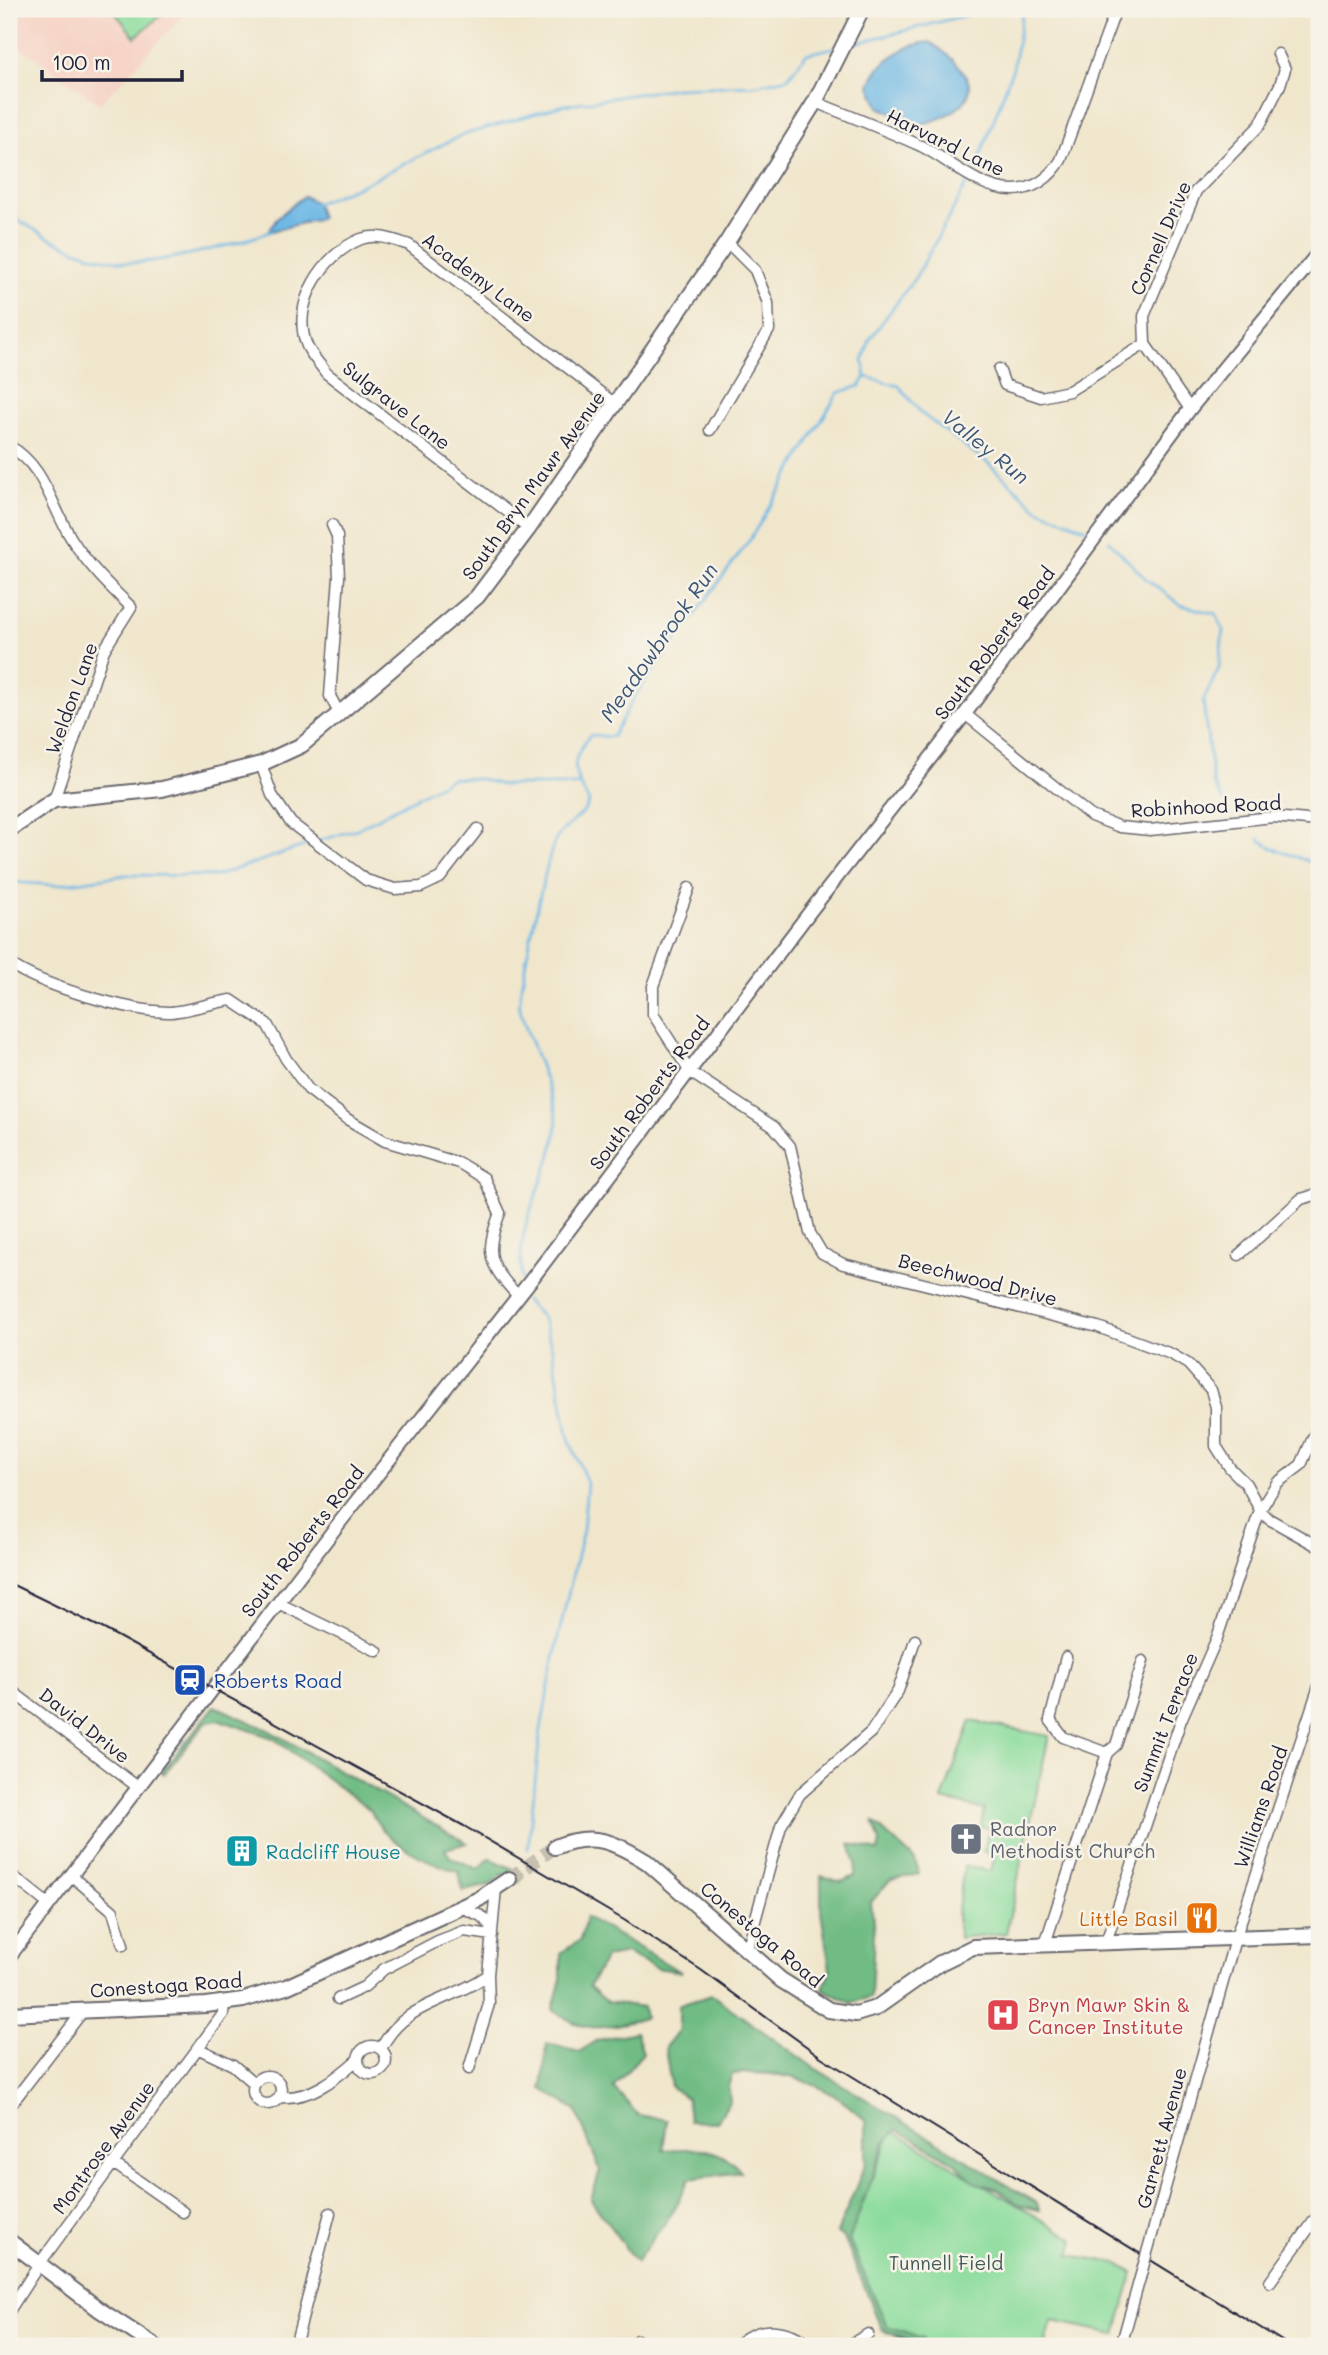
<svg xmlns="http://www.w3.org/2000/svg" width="1328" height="2355" viewBox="0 0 1328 2355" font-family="Mali,sans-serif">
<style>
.built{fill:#f6d2c4}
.green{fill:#8bdc9c;stroke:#567f6c;stroke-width:2}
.forest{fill:#70bc84;stroke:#496f60;stroke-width:2}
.water{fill:#6cb7e5;stroke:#476c90;stroke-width:2}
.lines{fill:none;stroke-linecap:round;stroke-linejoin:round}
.stream{stroke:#6cb7e5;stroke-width:2.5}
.secondary-tunnel{stroke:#c7bfaf;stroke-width:14;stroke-dasharray:14 7;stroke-linecap:butt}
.minor-casing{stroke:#6a676e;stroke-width:13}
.tertiary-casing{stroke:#6a676e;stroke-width:16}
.secondary-casing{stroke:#6a676e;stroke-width:18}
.primary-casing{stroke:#6a676e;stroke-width:18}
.minor{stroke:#fff;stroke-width:10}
.tertiary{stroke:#fff;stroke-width:12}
.secondary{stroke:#fff;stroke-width:14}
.primary{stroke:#fff;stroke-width:14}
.tram{stroke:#22223b;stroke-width:2}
.minor-bridge-casing{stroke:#6a676e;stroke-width:13;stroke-linecap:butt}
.minor-bridge{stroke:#fff;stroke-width:10}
.labels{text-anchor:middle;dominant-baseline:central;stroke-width:5;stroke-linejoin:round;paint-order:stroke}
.street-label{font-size:19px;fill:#22223b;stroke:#f7f3e8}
.transit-label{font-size:19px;fill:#164399;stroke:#f7f3e8;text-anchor:start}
.worship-label{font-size:19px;fill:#5b616d;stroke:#f7f3e8;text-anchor:start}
.culture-label{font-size:19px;fill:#0d838f;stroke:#f7f3e8;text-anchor:start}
.food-label{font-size:19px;fill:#c56008;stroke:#f7f3e8;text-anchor:end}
.health-label{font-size:19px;fill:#be3a42;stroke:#f7f3e8;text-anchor:start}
.park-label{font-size:19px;fill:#425a58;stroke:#f7f3e8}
.water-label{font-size:21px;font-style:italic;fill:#3c5676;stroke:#f7f3e8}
</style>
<rect width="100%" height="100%" fill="#f7f3e8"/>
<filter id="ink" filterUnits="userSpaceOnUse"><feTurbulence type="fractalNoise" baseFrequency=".0143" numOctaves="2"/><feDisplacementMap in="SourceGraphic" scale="14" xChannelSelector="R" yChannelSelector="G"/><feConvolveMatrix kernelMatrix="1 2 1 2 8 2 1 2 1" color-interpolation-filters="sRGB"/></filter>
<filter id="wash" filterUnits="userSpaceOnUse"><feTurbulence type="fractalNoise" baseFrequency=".00686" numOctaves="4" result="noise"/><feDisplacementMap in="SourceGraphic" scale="28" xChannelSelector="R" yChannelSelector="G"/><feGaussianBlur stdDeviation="1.57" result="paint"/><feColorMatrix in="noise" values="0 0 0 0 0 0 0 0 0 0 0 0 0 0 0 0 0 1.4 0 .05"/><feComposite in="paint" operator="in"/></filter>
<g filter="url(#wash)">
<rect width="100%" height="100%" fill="#f0e6cc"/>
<!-- built -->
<path class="built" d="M9,9H189L100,104L9,39Z"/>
<!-- green -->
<path class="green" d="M112,9H169L135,37Z
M971,1721L1049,1736L1006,1933L959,1938L957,1915L964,1866L991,1871L995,1855L983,1851L989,1828L981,1826L984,1809L942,1800Z
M892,2130L1074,2239L1070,2255L1116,2263L1133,2273L1116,2334L1052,2321L1045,2346H919L884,2331L847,2242Z"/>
<!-- forest -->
<path class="forest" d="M215,1706L268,1730L467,1843L445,1849L450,1857L478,1869L490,1858L523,1874L519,1882L503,1874L490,1885L463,1891L459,1872C427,1862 384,1843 371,1811L273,1738L220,1720L206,1722L164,1774L161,1772Z
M873,1821L915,1860L919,1874L890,1880L871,1902L874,1933L871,1997L851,2003L823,1989L830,1969L821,1912V1876L841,1882L855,1876L856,1863L850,1844L878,1851L880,1842Z
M586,1917L681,1972L657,1968L626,1953L606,1957L589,1986L607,2002L643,2007L645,2018C607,2027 586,2037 553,2009L561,1979V1953L580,1940Z
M712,1995L813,2067L1037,2203L1039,2210L1019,2205L998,2189L974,2182L957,2164L897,2129L885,2142L849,2240L887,2326L923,2338V2345L882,2329L844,2238L837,2233L866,2163V2121C827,2083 786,2069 732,2074L728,2087L730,2100L717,2122L689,2121L687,2099L671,2087L665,2047L679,2030V2005Z
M636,2032L643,2053L613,2087L638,2115L667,2120L663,2150C694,2148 720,2145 741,2172L689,2179L675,2209L636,2262L591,2200L600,2170L576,2110L542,2089L547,2043L579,2052L598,2040Z"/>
<!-- water -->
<path class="water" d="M930,42C943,50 963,66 968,81C978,106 934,123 916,125L879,107L870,86C876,62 905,44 930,42Z
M304,196L316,203L321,218L268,232L278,217Z"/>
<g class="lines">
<!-- stream -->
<path class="stream" d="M856,43L991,9
M976,168L1013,68L1023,9
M315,204L364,184L460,136L564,105L676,88L755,85L788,78L806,54L837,47
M9,214C43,236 81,257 123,262C152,266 243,243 271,231
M866,377L899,386L922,414L988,463L1039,510L1092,531
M1109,541L1146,579L1181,605L1216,614L1223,630L1219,668L1203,701L1213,783L1224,802
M1259,839L1272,848L1319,865
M319,841L357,829L452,778L481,779L501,785H580
M9,882L55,885L126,875L216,876L313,843
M522,1279C514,1218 551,1181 557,1125C559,1105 525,1034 520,1008C517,993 547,858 555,841C562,825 585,818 589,802C573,772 568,763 590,735L612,737L635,696L749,541L838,393L860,386L866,377L863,360L870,339L917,275L967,184
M525,1300L543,1318L553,1352L568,1436L587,1483L583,1530L557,1642L540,1735L528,1849"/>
</g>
</g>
<g filter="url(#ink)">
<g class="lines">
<!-- secondary-tunnel -->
<path class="secondary-tunnel" d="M509,1879L555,1847"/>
<defs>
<path id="minor" d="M815,102C850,116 886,130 921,146C949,160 980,190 1013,190C1034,190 1051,177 1061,160L1116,9
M999,369L1005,385L1041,397L1069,391L1145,344
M1190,409L1145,344L1144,316L1196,191L1260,125L1280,85L1285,69L1278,54
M710,430L769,330L768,303L755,270L727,242
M9,446C44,465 51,505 71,538C87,564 109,586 131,607L104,650L54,800
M332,525L337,536L339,577L330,696L340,715
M529,528L326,373C320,364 311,355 307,346C290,305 323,254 361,239C377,233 394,240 409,245L615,404
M965,714L1091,816L1120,827L1150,830L1273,817L1319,821
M261,764L272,795L291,823L366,880L395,889L421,887L440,878L478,829
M689,888L653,986V1014L690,1072L774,1127L790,1146L810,1233L822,1253L843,1264L1098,1327L1171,1354L1188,1364L1211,1390L1216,1407V1446L1230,1468L1246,1484L1260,1510L1269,1519L1319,1547
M9,963C41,986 128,1011 168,1012C181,1013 214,1002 231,1000L267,1024L286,1059L308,1089L347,1119L385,1141L459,1163L484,1178L500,1213C484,1254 489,1265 518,1296
M1239,1255L1301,1199L1319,1194
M278,1603L377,1651
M9,1689L139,1788
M1107,1753L1116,1745L1143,1661
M9,1873L48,1904
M72,1876L113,1911L123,1945
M461,1907L481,1916L491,1926
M1106,1942L1181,1720L1217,1638L1260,1510L1277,1483L1301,1465L1319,1424
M1045,1944L1107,1753L1063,1737L1050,1720L1066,1657
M747,1950L781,1826L800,1794L871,1732L898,1691L915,1640
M338,1999L364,1987L384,1969L438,1941L464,1931L492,1935
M358 2060a14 14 0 1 1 28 0a14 14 0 1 1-28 0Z
M197,2048L233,2065L255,2084
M381,2049C403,2003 448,2003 488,1975
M469,2069L489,2004L488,1975L496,1888
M253 2090a14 14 0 1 1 28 0a14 14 0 1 1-28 0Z
M279,2097C310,2100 337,2078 358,2059
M9,2107L83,2011
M113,2163L183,2212
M1153,2231L1235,1939L1319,1686
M1270,2282L1319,2214
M9,2311L40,2263L223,2014L224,2003
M295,2346L330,2213
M635,2346L637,2340
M736,2346C760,2323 788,2328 812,2346
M848,2346L868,2334
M1121,2346L1140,2278"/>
<path id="tertiary" d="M9,1957L336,1527L531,1280L812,909L965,714L1190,409L1319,252"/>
<path id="secondary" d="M9,830L54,800L162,789L261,764L302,745L477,597L529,528L727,242L815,102L862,9
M555,1847C592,1831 615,1842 647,1862L781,1980L829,2010L856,2014L876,2008L940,1963L973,1947L1319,1935
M9,2014L206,2005L243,2000L286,1987L479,1899L509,1879"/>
<path id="primary" d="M9,2241L100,2310L155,2346"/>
</defs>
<!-- minor casing -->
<use href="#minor" class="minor-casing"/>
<!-- tertiary casing -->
<use href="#tertiary" class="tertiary-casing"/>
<!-- secondary casing -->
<use href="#secondary" class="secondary-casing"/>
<!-- primary casing -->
<use href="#primary" class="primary-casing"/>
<!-- minor -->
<use href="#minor" class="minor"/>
<!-- tertiary -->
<use href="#tertiary" class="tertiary"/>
<!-- secondary -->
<use href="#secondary" class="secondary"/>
<!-- primary -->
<use href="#primary" class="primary"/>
<!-- tram -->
<path class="tram" d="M9,1583L104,1629L464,1826L624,1920L701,1970L821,2057L1290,2346"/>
<defs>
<path id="minor-bridge" d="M1140,2278L1153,2231"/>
</defs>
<!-- minor-bridge casing -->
<use href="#minor-bridge" class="minor-bridge-casing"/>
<!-- minor-bridge -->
<use href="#minor-bridge" class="minor-bridge"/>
</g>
</g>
<!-- icons -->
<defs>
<symbol id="station-square" viewBox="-11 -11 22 22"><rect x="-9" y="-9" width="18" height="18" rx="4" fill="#1a4fb4" stroke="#f7f3e8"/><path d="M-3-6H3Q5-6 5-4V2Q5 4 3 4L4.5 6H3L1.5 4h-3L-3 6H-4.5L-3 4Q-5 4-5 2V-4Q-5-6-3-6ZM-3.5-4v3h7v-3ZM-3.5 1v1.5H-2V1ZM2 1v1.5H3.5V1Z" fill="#fff"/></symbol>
<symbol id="church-square" viewBox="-11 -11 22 22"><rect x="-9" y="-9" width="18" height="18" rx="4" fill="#6b7280" stroke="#f7f3e8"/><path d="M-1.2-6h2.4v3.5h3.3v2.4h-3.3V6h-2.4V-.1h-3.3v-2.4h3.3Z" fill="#fff"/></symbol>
<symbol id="building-square" viewBox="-11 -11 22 22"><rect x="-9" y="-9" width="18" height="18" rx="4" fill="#0f9aa8" stroke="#f7f3e8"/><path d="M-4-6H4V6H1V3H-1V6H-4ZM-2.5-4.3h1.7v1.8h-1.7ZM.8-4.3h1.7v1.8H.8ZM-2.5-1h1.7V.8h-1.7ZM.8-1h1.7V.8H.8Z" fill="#fff"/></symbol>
<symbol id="restaurant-square" viewBox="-11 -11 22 22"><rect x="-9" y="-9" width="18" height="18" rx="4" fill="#e8710a" stroke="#f7f3e8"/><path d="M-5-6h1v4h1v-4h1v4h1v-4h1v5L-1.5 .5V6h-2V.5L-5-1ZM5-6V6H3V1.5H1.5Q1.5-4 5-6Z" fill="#fff"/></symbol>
<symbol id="hospital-square" viewBox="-11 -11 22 22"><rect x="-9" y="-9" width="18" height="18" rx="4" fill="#e0444e" stroke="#f7f3e8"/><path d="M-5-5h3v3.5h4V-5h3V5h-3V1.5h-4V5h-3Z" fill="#fff"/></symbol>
</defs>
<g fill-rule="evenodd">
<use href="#station-square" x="171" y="1661" width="38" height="38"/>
<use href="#church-square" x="947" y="1820" width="38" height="38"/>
<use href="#building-square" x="223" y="1832" width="38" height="38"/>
<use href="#restaurant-square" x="1183" y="1899" width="38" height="38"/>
<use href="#hospital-square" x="984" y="1996" width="38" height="38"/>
</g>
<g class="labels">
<!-- street labels -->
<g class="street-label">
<text transform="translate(946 142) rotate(26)">Harvard Lane</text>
<text transform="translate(1160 238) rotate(-66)">Cornell Drive</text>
<text transform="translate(479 277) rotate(37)">Academy Lane</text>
<text transform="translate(397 405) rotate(38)">Sulgrave Lane</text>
<text transform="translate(533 485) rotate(-54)">South Bryn Mawr Avenue</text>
<text transform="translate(994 643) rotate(-53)">South Roberts Road</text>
<text transform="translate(71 698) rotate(-70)">Weldon Lane</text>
<text transform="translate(1206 806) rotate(-3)">Robinhood Road</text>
<text transform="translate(649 1093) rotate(-53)">South Roberts Road</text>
<text transform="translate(978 1279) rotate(14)">Beechwood Drive</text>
<text transform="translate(302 1541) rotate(-52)">South Roberts Road</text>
<text transform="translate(1165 1722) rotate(-69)">Summit Terrace</text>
<text transform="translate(85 1725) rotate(38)">David Drive</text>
<text transform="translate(1260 1807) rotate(-71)">Williams Road</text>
<text transform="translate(762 1934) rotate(40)">Conestoga Road</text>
<text transform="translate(166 1985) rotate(-4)">Conestoga Road</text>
<text transform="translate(1161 2138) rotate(-75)">Garrett Avenue</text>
<text transform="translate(103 2147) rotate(-54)">Montrose Avenue</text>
</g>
<!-- transit labels -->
<g class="transit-label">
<text x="214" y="1680">Roberts Road</text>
</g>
<!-- worship labels -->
<g class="worship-label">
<text x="990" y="1828">Radnor<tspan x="990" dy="22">Methodist Church</tspan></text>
</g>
<!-- culture labels -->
<g class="culture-label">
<text x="266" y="1851">Radcliff House</text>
</g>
<!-- food labels -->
<g class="food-label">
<text x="1178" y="1918">Little Basil</text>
</g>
<!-- health labels -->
<g class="health-label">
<text x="1028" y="2004">Bryn Mawr Skin &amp;<tspan x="1028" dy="22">Cancer Institute</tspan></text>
</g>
<!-- park labels -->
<g class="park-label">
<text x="946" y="2262">Tunnell Field</text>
</g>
<!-- water labels -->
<g class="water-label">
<text transform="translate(986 446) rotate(39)">Valley Run</text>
<text transform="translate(658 642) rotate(-55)">Meadowbrook Run</text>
</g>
</g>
<!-- margin -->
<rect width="1328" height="2355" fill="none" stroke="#f7f3e8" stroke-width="35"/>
<!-- scale -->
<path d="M42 70v10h140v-10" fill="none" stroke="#22223b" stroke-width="3.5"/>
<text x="52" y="70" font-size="21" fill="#22223b" stroke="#f7f3e8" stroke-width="5" paint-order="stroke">100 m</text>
</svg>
